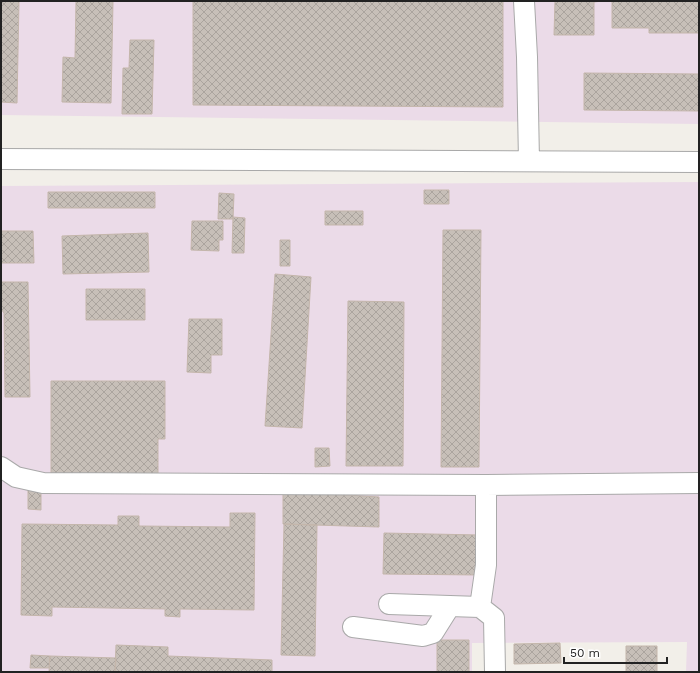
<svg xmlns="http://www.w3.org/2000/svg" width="700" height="673" viewBox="0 0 700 673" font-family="'Work Sans',sans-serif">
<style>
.industrial{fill:#ebdbe8}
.building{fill:url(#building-cross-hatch);stroke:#c4b6ab}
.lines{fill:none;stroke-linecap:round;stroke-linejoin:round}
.minor-casing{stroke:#a9a9a9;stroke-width:22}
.minor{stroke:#fff;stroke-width:20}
</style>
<defs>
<pattern id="building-cross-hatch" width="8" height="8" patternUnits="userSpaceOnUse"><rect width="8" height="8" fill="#c7bfb8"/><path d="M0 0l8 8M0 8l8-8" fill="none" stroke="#aba49e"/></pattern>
</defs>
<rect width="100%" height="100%" fill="#f2efe9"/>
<!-- industrial -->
<path class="industrial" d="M1,1H699V124L1,115Z
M699,182V672H686L687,642L472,643V672H1V186Z"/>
<!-- building -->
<path class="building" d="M1,1H19L17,103L1,102Z
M76,1H113L111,103L62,102L63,57L75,58Z
M193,1H503V107L193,105Z
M555,1H602L594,2V35H554Z
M612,1H699V33H649V28H612Z
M130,40H154L152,114H122L123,68H129Z
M584,73L699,74V111L584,110Z
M424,190H449V204H424Z
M48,192H155V208H48Z
M219,193L234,194L233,219H218Z
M325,211H363V225H325Z
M233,217L245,218L244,253H232Z
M192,221H223V240H219V251L191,250Z
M443,230H481L479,467H441Z
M1,231H33L34,263H1Z
M148,233L149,272L63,274L62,236Z
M280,240H290V266H280Z
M275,274L311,277L302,428L265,426Z
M1,282H28L30,397H5L4,313L1,309Z
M86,289H145V320H86Z
M348,301L404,302L403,466H346Z
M189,319H222V355H211V373L187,372Z
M51,381H165V439H158V476H51Z
M315,448H329L330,466L315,467Z
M28,490L41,491V510L28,509Z
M283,491L379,497V527L283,524Z
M230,513H255L254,610L180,609V617L165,616V609L52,607V616L21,615L22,524L118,525V516H139V526L230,527Z
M284,524L317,525L315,656L281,655Z
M384,533L479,535V575L383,574Z
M437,640H469V672H437Z
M560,643L561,663L514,664V644Z
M116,645L168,647V656L272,660V672H115Z
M626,646H657V672H626Z
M31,655L50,656L49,668H30Z
M50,656L116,658L115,672H49Z"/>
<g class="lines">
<defs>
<path id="minor" d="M524,1L527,57L529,161
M1,159L699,162
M1,467L16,477L43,483L486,485L699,483
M486,485V565L480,607L494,618L495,672
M389,604L480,607
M353,627L423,636L433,633L450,606"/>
</defs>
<!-- minor casing -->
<use href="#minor" class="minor-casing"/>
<!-- minor -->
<use href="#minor" class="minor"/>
</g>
<!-- border -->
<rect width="700" height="673" fill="none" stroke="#222222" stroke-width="4"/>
<!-- scale -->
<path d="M564 657v6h103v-6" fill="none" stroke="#222222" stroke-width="2"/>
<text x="570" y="657" font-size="12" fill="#222222" stroke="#ffffff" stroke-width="3" paint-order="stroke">50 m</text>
</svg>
